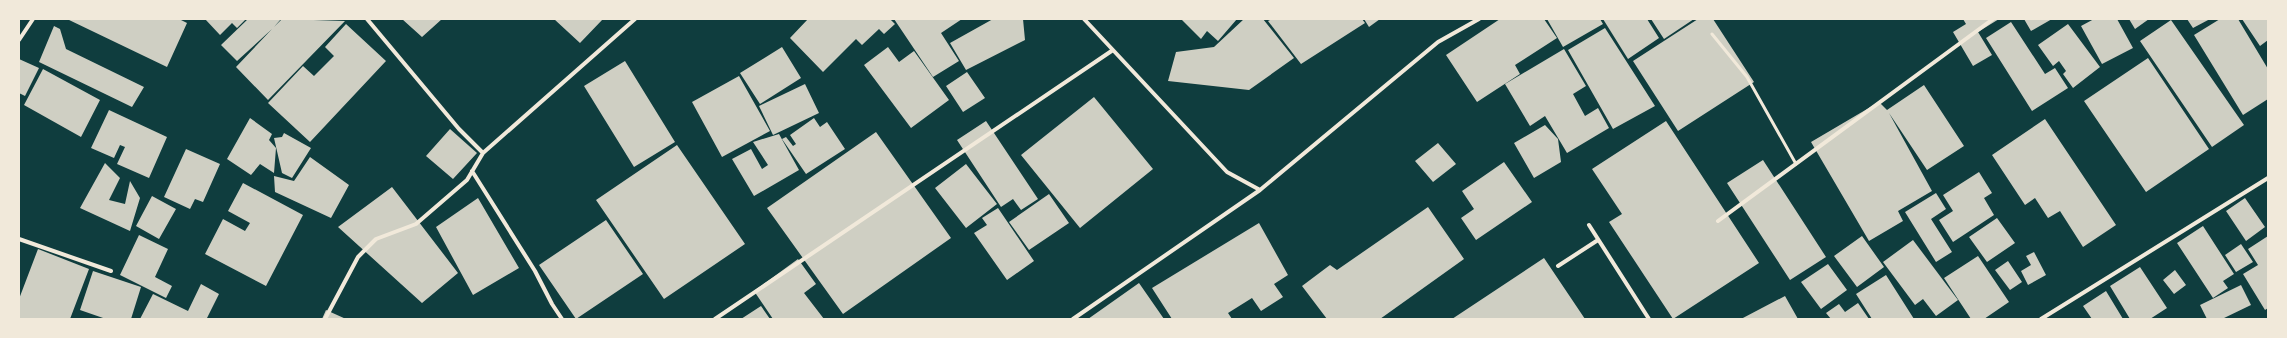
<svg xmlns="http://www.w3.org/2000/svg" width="2287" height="338" viewBox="0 0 2287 338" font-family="'Libre Baskerville',serif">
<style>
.building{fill:#cfcfc3}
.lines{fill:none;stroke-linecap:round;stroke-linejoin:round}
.service{stroke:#f1e9da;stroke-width:3}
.minor{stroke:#f1e9da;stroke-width:4}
</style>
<rect width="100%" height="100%" fill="#0f3d3e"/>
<!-- building -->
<path class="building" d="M67,19H179L187,23L167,67Z
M205,19H246L237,28L232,23L220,35Z
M248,19H281L274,27L282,19L345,21L268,100L236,67L272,29L237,61L221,45Z
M402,19H442L422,37Z
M554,19H603L580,43Z
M808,19H890L895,24L884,34L879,29L862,45L856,39L823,72L790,38Z
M894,19H962L941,33L959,61L933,77Z
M993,19H1023L1025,40L966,70L950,43Z
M1181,19H1237L1218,41L1207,31L1201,39Z
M1244,19H1263L1294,58L1249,90L1168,81L1176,52L1214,47Z
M1272,19H1362L1365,23L1301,64L1268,21Z
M1364,19H1380L1369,27Z
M1500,19H1544L1557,38L1515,65L1520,74L1477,102L1446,55Z
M1547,19H1600L1603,24L1563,47Z
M1603,19H1647L1659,38L1628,59Z
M1651,19H1694L1664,39Z
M1698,19H1713L1754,82L1678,131L1633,61Z
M1963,19H1999L1978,32L1992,55L1973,66L1953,32L1966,24Z
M2024,19H2052L2031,31Z
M2094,19H2117L2133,48L2102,64L2081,26Z
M2129,19H2149L2135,29Z
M2187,19H2210L2193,28Z
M2220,19H2238L2268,69V99L2243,115L2194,35Z
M2242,19H2268V40L2260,46Z
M2171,20L2244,125L2212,147L2140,41Z
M2011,22L2045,74L2055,68L2068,88L2032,111L1986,38Z
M346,24L386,61L310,142L268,103L303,66L314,76L334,56L325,47Z
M2068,24L2100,67L2073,88L2063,74L2066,71L2059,61L2053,66L2038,45Z
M54,26L60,29L66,49L144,87L132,107L39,62Z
M1605,28L1655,106L1613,129L1568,50Z
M782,47L801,78L760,104L740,73Z
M888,47L899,62L914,51L949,100L911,128L864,65Z
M1564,49L1586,86L1573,94L1585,116L1598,108L1609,128L1567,153L1545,116L1530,126L1505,84Z
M2148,58L2209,149L2146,192L2084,101Z
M19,59L39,68L25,96L19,93Z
M625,61L675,142L634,167L584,86Z
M43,69L100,100L81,137L24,105Z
M967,72L985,98L963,112L946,86Z
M739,76L770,131L722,157L692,102Z
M805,84L819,113L773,135L759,106Z
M1924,85L1964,146L1927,170L1889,113L1932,191L1898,211L1903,221L1869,241L1811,142L1879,102L1887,110Z
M1094,97L1153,169L1080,228L1021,155Z
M109,110L167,137L149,178L117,164L125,147L120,145L114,158L91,148Z
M250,118L272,134L269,140L276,148L274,173L260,164L251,175L227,159Z
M814,118L820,127L827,122L845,149L806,174L782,139L786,137L793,146L796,144L790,135Z
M2045,119L2116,225L2083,247L2060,211L2048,218L2035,198L2025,205L1992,155Z
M986,121L1038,199L1021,210L1013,199L1001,207L957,140Z
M1666,121L1759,263L1673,319L1609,222L1622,214L1592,169Z
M1545,125L1558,139L1561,162L1534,178L1514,143Z
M450,129L477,153L453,179L426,156Z
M876,132L951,238L843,314L767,208Z
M284,133L311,148L292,178L282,173L274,138L282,137Z
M779,134L799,170L754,196L732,159L751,149L762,169L768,165L753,142Z
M1438,143L1456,164L1433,182L1415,161Z
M677,145L745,244L664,299L596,200Z
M186,149L220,164L203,202L195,199L190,209L164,197Z
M310,157L349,185L331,218L275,192L274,176L294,181Z
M1763,160L1826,257L1790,280L1727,183Z
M1504,162L1532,202L1476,240L1461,218L1474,209L1462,191Z
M105,163L120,178L109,200L125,204L130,181L140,198L130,231L80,208Z
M966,164L997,204L966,228L935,188Z
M1979,172L1992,193L1984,198L1994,215L1953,242L1939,220L1953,211L1943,195Z
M243,183L303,215L266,286L205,254L223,219L245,231L250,223L228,211Z
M392,187L458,273L422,303L338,227Z
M1936,193L1946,209L1931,219L1952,252L1936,262L1905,212Z
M1049,194L1069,223L1029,250L1009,222Z
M152,196L176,209L159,239L136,226Z
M478,198L519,268L473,295L436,227Z
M2245,198L2265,227L2246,241L2226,211Z
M1428,207L1464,259L1380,319H1327L1302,286L1330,265L1337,270Z
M998,208L1034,261L1007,280L974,233L987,225L982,218Z
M1997,218L2015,243L1987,262L1969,237Z
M606,220L643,274L576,319L539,265Z
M1259,223L1288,275L1274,284L1283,297L1261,311L1252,298L1228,313L1232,319H1172L1152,288Z
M2203,226L2234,274L2223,281L2228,288L2213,298L2177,243Z
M139,235L168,249L155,277L172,286L166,298L120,275Z
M1862,236L1884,267L1857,287L1834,256Z
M2268,236V308L2265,310L2243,274L2258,265L2248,249Z
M1913,240L1958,300L1936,316L1923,299L1915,305L1883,262Z
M2241,244L2253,262L2236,272L2225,255Z
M38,249L89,269L70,319H19V299Z
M2034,252L2046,275L2028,285L2021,271L2031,265L2026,256Z
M1978,256L2009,302L1984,319H1971L1944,278Z
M1544,258L1585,319H1452Z
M798,259L816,284L804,293L824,319H773L754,291Z
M2008,261L2022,282L2010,290L1995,270Z
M1828,264L1847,290L1821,309L1801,282Z
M2140,267L2167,308L2150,319H2130L2110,286Z
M2175,270L2186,285L2174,294L2163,280Z
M93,271L141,287L131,319H106L80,310Z
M1886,275L1914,319H1872L1856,294Z
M1139,283L1164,319H1088Z
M201,284L219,294L207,318L209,319H140L153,294L188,311Z
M2241,285L2251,305L2222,319H2207L2200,305Z
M2106,291L2123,319H2092L2083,306Z
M1785,296L1798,319H1741Z
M1858,303L1869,319H1831L1826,313L1839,304L1845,312Z
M761,306L770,319H741Z
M326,310L346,319H322Z"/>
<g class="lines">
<!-- service -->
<path class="service" d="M1712,34L1747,77L1796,164"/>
<!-- minor -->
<path class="minor" d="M367,19L459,129L483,153L635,19
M1084,19L1227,172L1260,190
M19,40L33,19
M472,171L535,271L552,304L562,319
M1718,221L1993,19
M1589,225L1649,319
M19,239L111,271
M1558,266L1598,240
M325,319L358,257L376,239L416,224L467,180L483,153
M715,319L1113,50
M1073,319L1260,190L1438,42L1479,19
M2041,319L2268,178"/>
</g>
<!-- border -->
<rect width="2287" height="338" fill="none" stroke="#f1e9da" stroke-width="40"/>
</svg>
